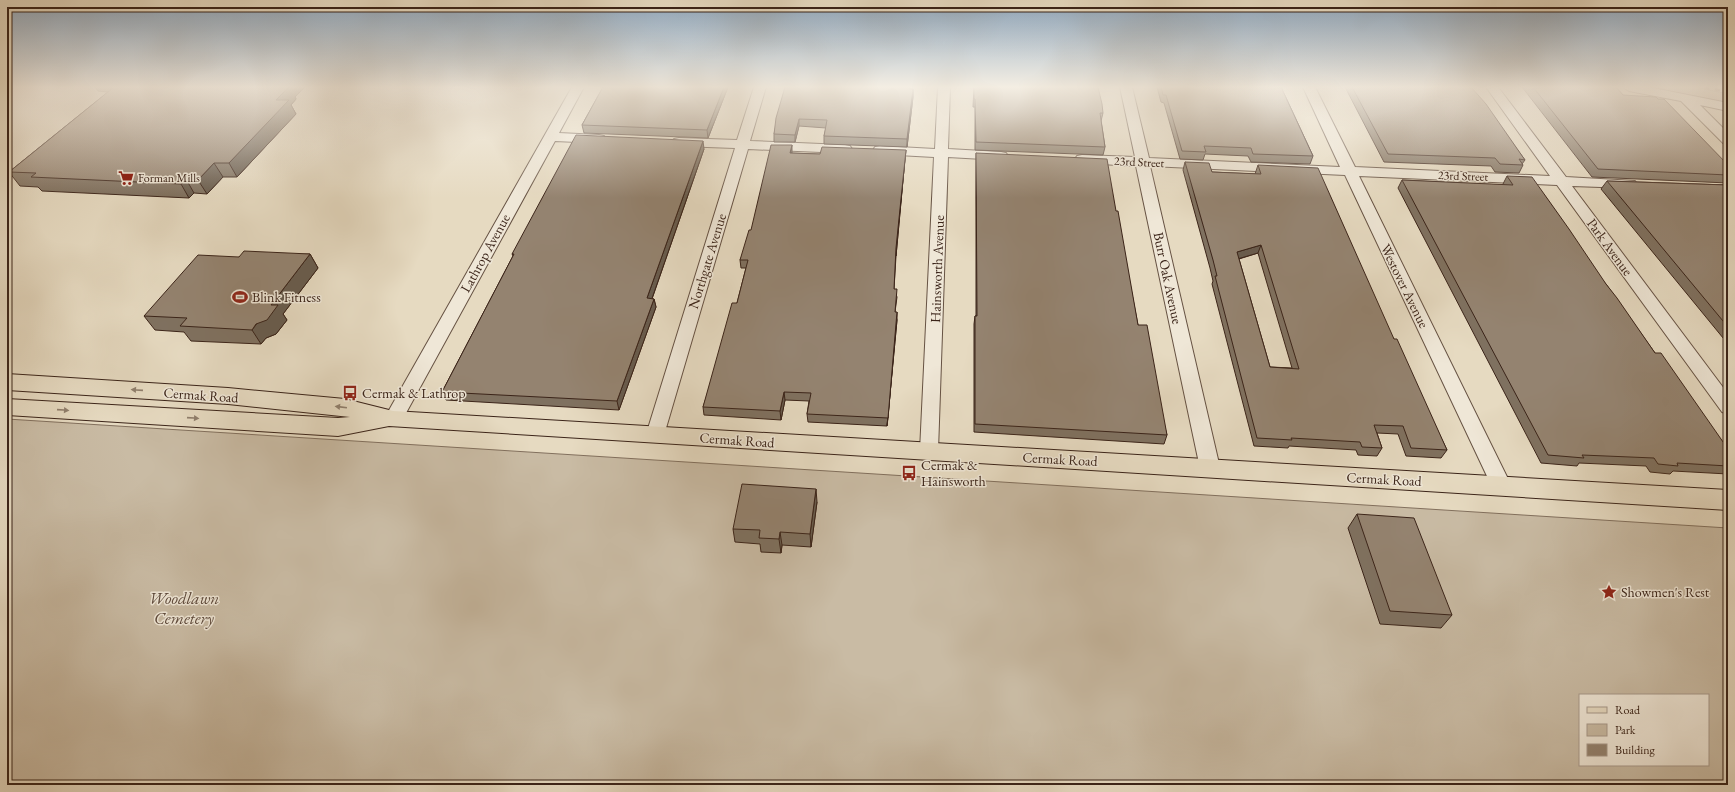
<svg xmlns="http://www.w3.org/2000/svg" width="1735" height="792" viewBox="0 0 1735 792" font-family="'EB Garamond',serif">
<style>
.green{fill:#c9bba4;stroke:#82705e;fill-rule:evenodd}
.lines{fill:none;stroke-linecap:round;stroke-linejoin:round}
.minor-casing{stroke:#665243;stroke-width:2}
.primary-casing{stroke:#3b2419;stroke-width:2}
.minor{fill:#efe7d7;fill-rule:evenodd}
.primary{fill:#e6dac1;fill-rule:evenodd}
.rail{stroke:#3b2419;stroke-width:2.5;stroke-dasharray:5.5 5.5;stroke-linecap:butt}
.wall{fill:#7f7160;stroke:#3b2419;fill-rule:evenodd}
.shaded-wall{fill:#685c4e;stroke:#3b2419}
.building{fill:#948370;stroke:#3b2419;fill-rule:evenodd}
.oneway{fill:#907f6d}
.labels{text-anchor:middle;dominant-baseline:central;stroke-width:3;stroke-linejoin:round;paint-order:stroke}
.far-street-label{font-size:12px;fill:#3b2419;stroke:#efe7d7}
.far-poi-label{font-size:12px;fill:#3b2419;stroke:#efe7d7;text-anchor:start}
.street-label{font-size:14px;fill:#3b2419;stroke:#efe7d7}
.poi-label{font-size:14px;fill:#3b2419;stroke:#efe7d7;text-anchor:start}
.near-park-label{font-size:17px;font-style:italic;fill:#5e4a3c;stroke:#efe7d7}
</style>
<rect width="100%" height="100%" fill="#e6dac1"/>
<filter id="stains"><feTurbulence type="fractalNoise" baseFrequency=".005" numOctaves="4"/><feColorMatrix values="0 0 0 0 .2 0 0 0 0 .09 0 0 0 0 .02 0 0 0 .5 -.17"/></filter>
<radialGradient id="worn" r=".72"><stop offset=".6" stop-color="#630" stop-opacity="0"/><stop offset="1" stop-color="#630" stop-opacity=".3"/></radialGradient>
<!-- green -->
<path class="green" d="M1644,87H1696L1728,94V104Z
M7,419L1728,528V785H7ZM1580,695H1708V765H1580Z"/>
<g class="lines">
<defs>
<path id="minor" d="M572,87H584L559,133L599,135L604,136L606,139L604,142L599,143L555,141L400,424L393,426L386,424L384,419Z
M754,87H766L750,141L845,145L850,146L852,149L850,152L845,153L748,149L664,435L662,440L655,442L648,440L646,435L735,148L679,146L674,145L672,142L674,139L679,138L737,140Z
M938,87H950L948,149L1001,152L1006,153L1008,156L1006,159L1001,160L948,157L938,451L936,456L929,458L922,456L920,451L934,157L880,154L875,153L873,150L875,147L880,146L935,149Z
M1120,87H1132L1149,158L1340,167L1303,87H1315L1355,167L1550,176L1486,87H1498L1566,177L1635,181L1637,184L1635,187L1630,188L1572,186L1728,394V414L1722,412L1557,185L1359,176L1511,485L1508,491L1501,493L1494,491L1345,175L1150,166L1220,468L1217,473L1210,476L1203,473L1200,468L1136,166L1082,163L1077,162L1075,159L1077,156L1082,155L1135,157Z
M1623,87H1648L1728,103V111L1700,105L1728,133V144L1723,143L1681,101L1629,91Z"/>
<path id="primary" d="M7,374L228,388L345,399L393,411L1728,490V510L389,426L338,436L7,415V399L338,418L350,417L228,404L7,390Z"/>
</defs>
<!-- minor casing -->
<use href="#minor" class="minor-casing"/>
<!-- primary casing -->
<use href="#primary" class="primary-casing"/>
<!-- minor -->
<use href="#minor" class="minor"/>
<!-- primary -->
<use href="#primary" class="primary"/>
<!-- rail -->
<path class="rail" d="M1704,87L1728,92"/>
</g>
<!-- wall -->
<path class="wall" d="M95,87H305L295,97L296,99L291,105L296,114L237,177H223L207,194L194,193L189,198L42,191L38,187L20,186L9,172L108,92L98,91Z
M603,87H728L708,138L584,133L582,125Z
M785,87H910V89H913V97L907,147L824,144V136L826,128L799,126L795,142H774V134Z
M974,87L1103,113L1101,121L1105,147L1103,155L975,150V107H973Z
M1157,87H1281L1313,156L1310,164L1251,162L1248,156L1205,154L1203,160L1180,159L1164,103L1161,102Z
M1345,87H1471L1525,160L1522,164L1523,165L1519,173L1495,172L1491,166L1384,162Z
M1522,87H1616L1623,95L1728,175V183L1592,177Z
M704,149L652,299H654L656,307L619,410L446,400L442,392L513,256L512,254Z
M792,153L905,158L896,256L894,289L897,297L895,312L897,320L887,426L808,422L807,414L809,401L785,400L781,420L704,415L703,407L737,303L746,268H741L740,260Z
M976,153L1116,211L1138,325L1167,435L1164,444L974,432V324L975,316H976Z
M1185,162L1212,172L1255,174L1258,165L1394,339L1447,450L1441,458L1406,456L1398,434L1377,433L1382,448L1377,456L1358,455L1356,450L1289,446L1288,448L1254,446L1212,284L1213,281L1210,268L1183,170ZM1258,253L1292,368L1270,367L1239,259Z
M1507,176L1606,284L1655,353L1728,449V474L1673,471L1670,474L1650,472L1646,466L1579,463L1577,466L1541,463L1398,188L1402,180L1503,185V184Z
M1607,181L1728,185V344L1601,189Z
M310,254L318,268L283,314L287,320L276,334L266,338L261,344L191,341L184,332L155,330L144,316L239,257Z
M817,502L811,547L782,545L781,553L761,552L760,544L735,542L733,529Z
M1357,514L1452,615L1441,628L1380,624L1348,528Z"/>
<!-- shaded-wall -->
<path class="shaded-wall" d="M287,87H305L295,97L296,99L291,105L296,114L237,177L229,163L276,100Z
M724,87H728L708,138L707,130Z
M913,89V97L907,147V139Z
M799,119V126L795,142V135Z
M703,141L704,149L649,307L647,298Z
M792,145V153H790Z
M906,150L905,158L896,256V248Z
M214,163L223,177L207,194L198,180Z
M186,179L194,193L189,198L181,184Z
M1261,245L1258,253L1234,260L1237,252Z
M310,254L318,268L283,314L287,320L276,334L266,338L261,344L252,330Z
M654,299L656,307L619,410L617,401Z
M897,312V320L887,426L888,418Z
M784,392L785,400L781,420L780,411Z
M816,489L817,502L811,547L810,534Z
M780,532L782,545L781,553L779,539Z"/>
<!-- building -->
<path class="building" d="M114,87H289L276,100H289L229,163H214L198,180L186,179L181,184L31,177L36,173L9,172Z
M603,87H724L707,130L582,125Z
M785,87H910L909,89H913L907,139L824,136L827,120L799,119L795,135L774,134L776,118Z
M974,87H1098L1102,104L1103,113H1100L1105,147L976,142L975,99H974Z
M1161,87H1281L1313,156L1253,154L1251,148L1204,146L1206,152L1182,151L1166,95H1163Z
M1352,87H1471L1486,104L1525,160L1519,159L1523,165L1500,164L1495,158L1388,154Z
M1533,87H1616L1623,95L1656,97L1658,99H1664L1728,165V175L1598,169Z
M576,135L703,141L647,298L654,299L617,401L442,392L514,254H512Z
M771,145H792L790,153L820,154L822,147L906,150L896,248L894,289H897L895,312H897L888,418L807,414L811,393L784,392L780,411L703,407L732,303H737L748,260H740L749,230H751Z
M976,153L1107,159L1116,211H1118L1138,325H1147L1167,435L975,424V316H977Z
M1185,162L1209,163L1212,172L1261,174L1258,165L1318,168L1394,339H1397L1447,450L1411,448L1403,426L1374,425L1382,448L1362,447L1360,442L1291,438L1292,440L1257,438L1215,276H1217L1213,260ZM1261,245L1299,369L1270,367L1237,252Z
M1507,176L1532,177L1569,229L1606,284L1617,298L1655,353H1661L1728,449V466L1677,463L1678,466L1658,464L1654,458L1582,455L1584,458L1548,455L1402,180L1513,185Z
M1607,181L1728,185V327Z
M244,251L310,254L271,305H278L267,320L256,324L252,330L180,326L187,318L144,316L198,255L239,257Z
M742,484L816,489L810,534L780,532L779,539L759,538L760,530L733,529Z
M1357,514L1414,518L1452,615L1390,611Z"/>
<!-- one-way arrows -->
<defs><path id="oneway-solid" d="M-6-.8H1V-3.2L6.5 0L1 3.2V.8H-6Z"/></defs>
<g class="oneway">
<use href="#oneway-solid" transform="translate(137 390) rotate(-176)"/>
<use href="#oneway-solid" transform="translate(341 407) rotate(-173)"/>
<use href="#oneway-solid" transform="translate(63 410) rotate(4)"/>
<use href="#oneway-solid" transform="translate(193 418) rotate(4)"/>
</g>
<!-- sky -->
<linearGradient id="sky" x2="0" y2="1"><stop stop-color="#90aac2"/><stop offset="0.44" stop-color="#f4eee3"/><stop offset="1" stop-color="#f4eee3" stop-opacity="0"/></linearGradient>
<rect width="1735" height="198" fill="url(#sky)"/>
<!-- icons -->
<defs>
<symbol id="supermarket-bare" viewBox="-9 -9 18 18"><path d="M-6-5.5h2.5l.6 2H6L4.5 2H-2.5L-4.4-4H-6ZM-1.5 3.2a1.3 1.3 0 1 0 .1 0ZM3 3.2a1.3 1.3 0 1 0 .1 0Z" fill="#8f2418" stroke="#efe7d7" stroke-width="2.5" paint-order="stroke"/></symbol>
<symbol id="stadium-bare" viewBox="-9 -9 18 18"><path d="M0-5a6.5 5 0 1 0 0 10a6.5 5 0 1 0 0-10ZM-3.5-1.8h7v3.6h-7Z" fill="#8f2418" stroke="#efe7d7" stroke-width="2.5" paint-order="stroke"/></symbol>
<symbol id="bus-bare" viewBox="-9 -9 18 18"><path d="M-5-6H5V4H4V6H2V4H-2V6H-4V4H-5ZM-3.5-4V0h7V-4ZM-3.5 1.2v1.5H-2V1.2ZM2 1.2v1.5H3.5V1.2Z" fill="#8f2418" stroke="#efe7d7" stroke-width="2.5" paint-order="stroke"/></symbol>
<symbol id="sight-bare" viewBox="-9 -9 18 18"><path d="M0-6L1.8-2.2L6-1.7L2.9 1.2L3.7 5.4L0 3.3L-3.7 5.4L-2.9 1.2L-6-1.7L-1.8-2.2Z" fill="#8f2418" stroke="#efe7d7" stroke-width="2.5" paint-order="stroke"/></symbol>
</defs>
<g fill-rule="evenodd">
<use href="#supermarket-bare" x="115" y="167" width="22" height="22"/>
<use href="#stadium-bare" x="229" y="286" width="22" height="22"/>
<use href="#bus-bare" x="339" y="382" width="22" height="22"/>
<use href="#bus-bare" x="898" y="462" width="22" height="22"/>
<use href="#sight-bare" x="1598" y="581" width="22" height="22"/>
</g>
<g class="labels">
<!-- far-street labels -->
<g class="far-street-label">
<text transform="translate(1139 162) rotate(3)">23rd Street</text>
<text transform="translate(1463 176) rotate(2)">23rd Street</text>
</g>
<!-- far-poi labels -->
<g class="far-poi-label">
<text x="138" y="178">Forman Mills</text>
</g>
<!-- street labels -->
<g class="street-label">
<text transform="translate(1610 247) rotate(54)">Park Avenue</text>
<text transform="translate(485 253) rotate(-61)">Lathrop Avenue</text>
<text transform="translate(707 261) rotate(-73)">Northgate Avenue</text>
<text transform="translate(937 269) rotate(-88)">Hainsworth Avenue</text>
<text transform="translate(1168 278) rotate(78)">Burr Oak Avenue</text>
<text transform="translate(1405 286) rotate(64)">Westover Avenue</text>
<text transform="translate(201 395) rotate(4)">Cermak Road</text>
<text transform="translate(737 440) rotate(4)">Cermak Road</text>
<text transform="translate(1060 459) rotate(3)">Cermak Road</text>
<text transform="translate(1384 479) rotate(3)">Cermak Road</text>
</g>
<!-- poi labels -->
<g class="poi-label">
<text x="252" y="297">Blink Fitness</text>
<text x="362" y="393">Cermak &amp; Lathrop</text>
<text x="921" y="465">Cermak &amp;<tspan x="921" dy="16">Hainsworth</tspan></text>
<text x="1621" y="592">Showmen's Rest</text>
</g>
<!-- near-park labels -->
<g class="near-park-label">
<text x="184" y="598">Woodlawn<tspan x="184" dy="20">Cemetery</tspan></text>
</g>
</g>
<!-- margin -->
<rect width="1735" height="792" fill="none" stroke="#e6dac1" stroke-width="24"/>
<rect x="8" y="8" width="1719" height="776" fill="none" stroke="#3b2419" stroke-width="2"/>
<rect x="12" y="12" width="1711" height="768" fill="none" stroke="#3b2419"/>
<!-- legend -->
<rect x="1579" y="694" width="130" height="72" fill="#efe7d7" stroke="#a7998b"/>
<rect x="1587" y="707" width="20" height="6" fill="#e6dac1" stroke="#a7998b"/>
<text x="1615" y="714" font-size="12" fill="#3b2419">Road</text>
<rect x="1587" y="724" width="20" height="12" fill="#c9bba4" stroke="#a7998b"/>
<text x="1615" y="734" font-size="12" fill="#3b2419">Park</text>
<rect x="1587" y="744" width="20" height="12" fill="#948370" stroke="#a7998b"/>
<text x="1615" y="754" font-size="12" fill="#3b2419">Building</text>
<rect width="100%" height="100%" filter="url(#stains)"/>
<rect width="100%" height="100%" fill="url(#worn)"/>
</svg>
